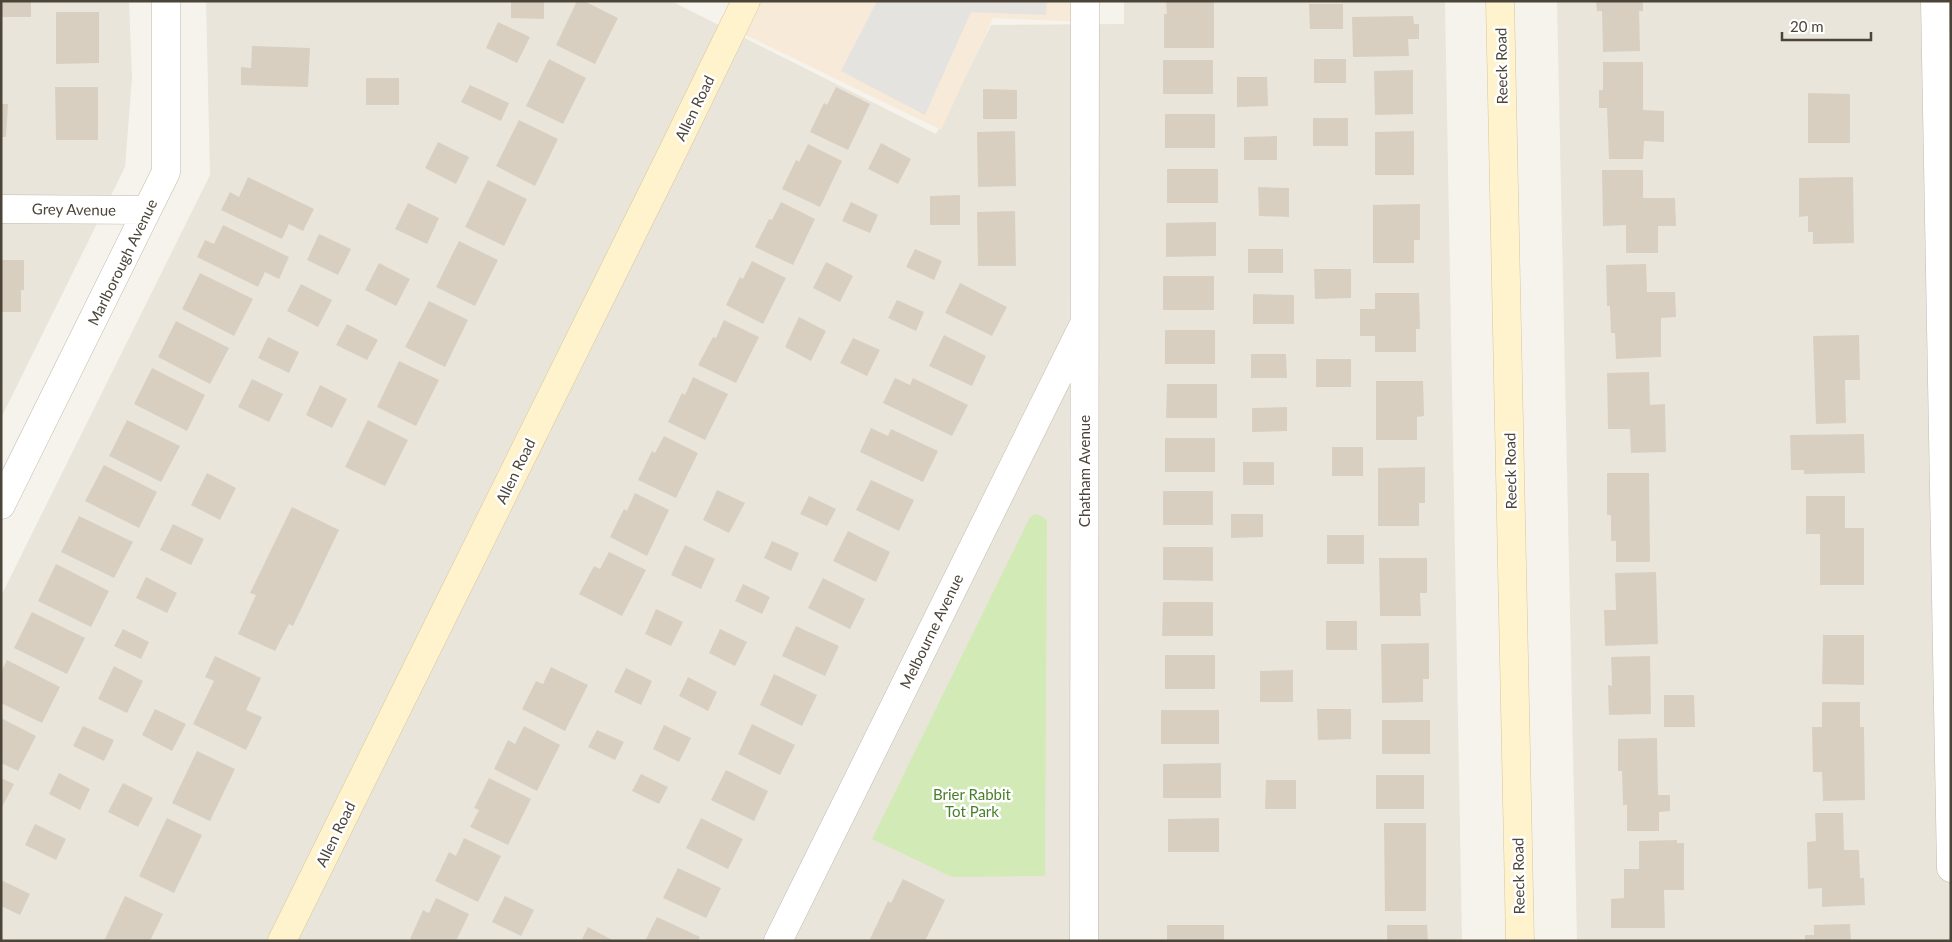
<svg xmlns="http://www.w3.org/2000/svg" width="1952" height="942" viewBox="0 0 1952 942" font-family="Lato,sans-serif">
<style>
.residential{fill:#eae5da}
.commercial{fill:#f7ead8}
.green{fill:#d2eab5}
.parking{fill:#e5e3e0}
.building{fill:#d8cfc1}
.lines{fill:none;stroke-linecap:round;stroke-linejoin:round}
.street-casing{stroke:#c2bbae;stroke-width:29}
.secondary-casing{stroke:#d6c79b;stroke-width:29}
.street{stroke:#fff;stroke-width:28}
.secondary{stroke:#fff3cd;stroke-width:28}
.labels{text-anchor:middle;dominant-baseline:central;stroke-width:5;stroke-linejoin:round;paint-order:stroke}
.street-label{font-size:15px;fill:#4b4439;stroke:#fff}
.park-label{font-size:15px;fill:#4a7f2a;stroke:#fff}
</style>
<rect width="100%" height="100%" fill="#f6f3ec"/>
<!-- residential -->
<path class="residential" d="M1,1H129L132,78L125,167L1,418Z
M206,1H671L936,134L991,25L1124,24V1H1445L1462,941H1V596L210,175Z
M1557,1H1951V941H1577Z"/>
<!-- commercial -->
<path class="commercial" d="M746,1H1085V22L993,18L941,130L733,29Z"/>
<!-- green -->
<path class="green" d="M1035,514L1042,516L1047,521L1045,876L952,877L872,839L1030,517Z"/>
<!-- parking -->
<path class="parking" d="M877,1H1047L1046,15L971,12L925,115L841,71Z"/>
<!-- building -->
<path class="building" d="M1,1H31V17H1Z
M511,1H544V19L511,18Z
M577,1H584L618,18L595,64L556,45Z
M1166,1H1214V48H1164V14H1167Z
M1596,1H1643V11H1639L1640,51L1603,52L1602,11H1597Z
M1309,4H1343V29H1310Z
M56,12H99V63L56,64Z
M1413,16L1414,24H1419V39H1408L1409,56L1353,57L1352,17Z
M498,22L530,37L517,63L486,48Z
M252,46L310,48L308,87L241,85V67L251,68Z
M549,59L586,78L563,124L526,106Z
M1314,59H1346V83H1314Z
M1163,60H1213V94H1163Z
M1603,62H1643V110L1664,111V142L1644,141L1643,159H1609L1607,108H1599V90H1603Z
M1413,70V114L1375,115L1374,71Z
M1237,77H1267L1268,106L1237,107Z
M366,78H399V105H366Z
M470,85L509,103L501,121L461,102Z
M55,87H98V140H56Z
M836,87L870,104L848,150L810,132L824,103L827,105Z
M983,89L1017,90V119H983Z
M1808,93L1850,94V143H1808Z
M1,104H8L6,137H1Z
M1165,114H1215V148H1165Z
M1313,118H1348V146H1313Z
M519,120L558,139L535,186L496,166Z
M1015,131L1016,186L978,187L977,132Z
M1414,131V175H1375V132Z
M1277,136V160H1244V137Z
M438,142L469,157L456,184L425,168Z
M881,143L911,159L898,184L868,169Z
M808,144L842,161L820,207L782,189L796,160L799,162Z
M1167,169H1218V203H1167Z
M1602,170H1643V198H1675L1676,226H1658V253H1626V225L1603,226Z
M248,177L314,209L303,231L289,224L282,239L221,210L230,192L239,197Z
M1853,177L1854,243L1813,244V232H1808V216L1799,217V178Z
M488,180L527,199L504,246L465,227Z
M1258,187L1289,188V217L1259,216Z
M960,195V225H930V196Z
M781,202L815,219L793,265L755,247L769,219L772,220Z
M851,202L878,215L870,233L842,221Z
M408,203L439,218L427,244L395,229Z
M1420,204V240H1414V263H1373V205Z
M1015,211L1016,266H978L977,212Z
M1216,222V256L1166,257V223Z
M223,225L289,257L279,279L265,272L258,287L197,257L205,240L214,244Z
M319,234L351,249L338,275L307,260Z
M459,241L498,260L475,306L436,287Z
M915,249L942,261L934,280L906,267Z
M1248,249H1283V273H1248Z
M1,260H24V290H21V312H1Z
M752,261L786,278L763,324L726,305L740,277L743,279Z
M826,262L853,276L840,302L813,288Z
M379,263L410,279L396,306L365,290Z
M1646,264L1647,292H1675L1676,317L1661,318V357L1616,359L1615,333H1611L1610,306H1607L1606,265Z
M1314,269H1351V298L1315,299Z
M200,273L253,299L234,336L182,309Z
M1163,276H1214V310H1163Z
M960,283L1007,307L992,336L945,313Z
M301,284L332,300L318,327L287,311Z
M1375,293H1419L1420,329H1416V352H1375V336H1360V309H1375Z
M1253,294L1294,295V324H1253Z
M897,300L924,312L916,331L888,318Z
M429,301L468,320L445,367L405,347Z
M799,317L826,331L811,361L785,347Z
M724,320L759,337L736,383L698,365L713,337L716,338Z
M176,321L229,348L210,384L158,357Z
M347,324L378,340L367,360L336,345Z
M1165,330H1215V364H1165Z
M944,335L986,356L972,386L929,366Z
M1859,335L1860,380H1845L1846,423L1816,424L1813,336Z
M268,337L299,352L289,373L258,358Z
M853,338L880,350L867,376L840,363Z
M1251,354H1286L1287,378H1251Z
M1316,359H1351V387H1316Z
M399,361L439,380L416,426L377,407Z
M152,368L205,395L187,431L134,404Z
M1649,372L1650,405L1665,404L1666,452L1631,453L1630,429H1608L1607,373Z
M693,377L728,394L705,440L668,422L682,393L685,395Z
M895,378L910,385L913,378L968,405L952,436L883,403Z
M252,379L283,394L269,422L238,407Z
M1376,381H1423L1424,416L1417,417V440H1376Z
M1167,384H1217V418H1166Z
M320,385L347,399L332,428L306,415Z
M1287,407V431L1252,432V408Z
M127,420L180,446L161,482L109,456Z
M368,420L408,440L385,486L345,467Z
M871,428L888,436L891,429L938,451L923,482L860,452Z
M1864,434L1865,473L1804,474V470H1791L1790,435Z
M664,436L698,453L676,498L638,480L652,451L655,453Z
M1165,438H1215V472H1165Z
M1332,447H1363V476H1332Z
M1243,462H1274V485H1243Z
M104,465L157,492L139,528L85,501Z
M1425,467V503H1419V526H1378V468Z
M207,473L236,488L220,520L191,505Z
M1607,473H1649L1650,562H1616V541H1611V515H1607Z
M871,480L914,500L899,531L856,510Z
M717,490L745,503L729,533L703,520Z
M1163,491H1213V525H1163Z
M635,493L669,510L647,556L610,537L624,509L627,511Z
M809,496L836,509L827,526L800,514Z
M1806,496H1845V528H1864V585H1820V534H1806Z
M292,507L339,530L293,626L289,624L275,651L238,634L256,595L250,593Z
M1231,514H1263V537L1231,538Z
M79,516L133,542L114,578L61,552Z
M173,524L204,539L191,565L160,550Z
M848,531L890,552L876,582L833,561Z
M1327,535H1364V564H1327Z
M772,541L799,553L791,571L764,558Z
M685,545L715,559L701,589L671,575Z
M1163,547H1213V581L1163,580Z
M609,552L646,570L622,616L579,594L594,566L600,569Z
M1379,558H1427V593H1420L1421,616H1380Z
M56,564L109,591L91,627L38,601Z
M1656,572L1658,644L1605,646L1604,610H1616L1615,573Z
M146,577L177,593L167,613L136,598Z
M823,578L865,599L850,629L808,608Z
M743,584L770,597L762,614L735,601Z
M1163,602H1213V636H1162Z
M656,609L683,622L671,646L645,634Z
M32,612L85,638L67,674L14,648Z
M1326,621H1357V650H1326Z
M796,626L839,646L825,676L782,656Z
M123,629L149,642L141,659L114,646Z
M720,629L747,642L735,666L709,653Z
M1823,635H1864V685L1822,684Z
M1429,643V679H1423V702L1382,703L1381,644Z
M1165,655H1215V689H1165Z
M215,656L261,678L246,710L262,717L246,750L193,724L214,681L205,677Z
M1650,656L1651,714L1609,715L1608,685L1612,686L1611,657Z
M7,660L60,687L42,723L1,703V672Z
M114,666L143,681L127,713L98,699Z
M551,667L588,685L565,731L522,709L536,681L543,684Z
M626,668L652,681L641,705L614,692Z
M1293,670V702H1260V671Z
M774,674L817,695L802,726L760,705Z
M688,677L717,692L708,711L679,696Z
M1664,695H1694L1695,727H1664Z
M1822,702H1860V727H1864L1865,800L1823,801L1822,772H1813L1812,727H1822Z
M155,709L186,724L172,751L142,735Z
M1317,709H1351V739L1318,740Z
M1161,710H1219V744H1161Z
M1,718L36,736L18,771L1,763Z
M1382,720H1430V754H1382Z
M752,724L795,745L780,775L738,754Z
M664,725L691,738L679,762L653,749Z
M83,726L114,740L104,761L73,746Z
M524,726L560,745L537,791L494,769L508,740L515,744Z
M597,730L624,742L615,760L588,747Z
M1657,738L1658,795H1670V811L1659,812V831H1627V805H1623L1622,771H1618V739Z
M197,751L235,769L210,821L172,803Z
M1221,763V798H1163V764Z
M726,770L768,791L754,821L711,800Z
M59,773L90,789L80,810L49,794Z
M641,774L668,787L659,804L632,791Z
M1376,775H1424V809H1376Z
M1,778L14,784L1,809Z
M489,778L531,799L508,845L470,827L479,810L474,808Z
M1266,780H1296V809H1265Z
M123,783L153,798L138,827L108,812Z
M1815,813H1843L1844,850H1859L1860,878H1864L1865,905L1822,907V888L1808,889L1807,842L1816,841Z
M167,818L202,835L174,893L139,876Z
M701,818L743,839L728,869L686,848Z
M1219,818V852H1168V819Z
M1384,823H1426V911H1385Z
M35,824L66,839L56,860L25,845Z
M464,838L501,856L478,902L435,881L449,852L456,856Z
M1677,840V843H1684V890H1664L1665,928H1611V899L1624,898V869H1639V841Z
M678,868L721,888L706,918L663,898Z
M903,879L945,900L925,941H869L888,901L891,903Z
M1,880L30,894L20,915L1,906Z
M125,896L163,914L150,941H104Z
M505,896L534,910L521,936L492,922Z
M436,898L469,914L456,941H414L410,939L423,910L429,913Z
M657,917L700,937L698,941H645Z
M1850,924L1851,941H1805V935H1814V925Z
M1167,925H1224V941H1167Z
M1387,925H1427L1428,941H1387Z
M588,927L614,941H581Z"/>
<g class="lines">
<defs>
<path id="street" d="M1935,1L1951,868
M1,209L147,210
M1,505L166,172V1
M778,941L1082,328
M1084,941L1085,1"/>
<path id="secondary" d="M1500,1L1520,941
M282,941L673,151L746,1"/>
</defs>
<!-- street casing -->
<use href="#street" class="street-casing"/>
<!-- secondary casing -->
<use href="#secondary" class="secondary-casing"/>
<!-- street -->
<use href="#street" class="street"/>
<!-- secondary -->
<use href="#secondary" class="secondary"/>
</g>
<g class="labels">
<!-- street labels -->
<g class="street-label">
<text transform="translate(1501 66) rotate(-91)">Reeck Road</text>
<text transform="translate(694 108) rotate(-64)">Allen Road</text>
<text transform="translate(74 209) rotate(1)">Grey Avenue</text>
<text transform="translate(122 262) rotate(-64)">Marlborough Avenue</text>
<text transform="translate(515 471) rotate(-64)">Allen Road</text>
<text transform="translate(1084 471) rotate(-90)">Chatham Avenue</text>
<text transform="translate(1510 471) rotate(-91)">Reeck Road</text>
<text transform="translate(931 631) rotate(-64)">Melbourne Avenue</text>
<text transform="translate(335 834) rotate(-64)">Allen Road</text>
<text transform="translate(1518 876) rotate(-91)">Reeck Road</text>
</g>
<!-- park labels -->
<g class="park-label">
<text x="972" y="794">Brier Rabbit<tspan x="972" dy="17">Tot Park</tspan></text>
</g>
</g>
<!-- border -->
<rect width="1952" height="942" fill="none" stroke="#4b4439" stroke-width="5"/>
<!-- scale -->
<path d="M1782 32v8h89v-8" fill="none" stroke="#4b4439" stroke-width="2.5"/>
<text x="1790" y="32" font-size="15" fill="#4b4439" stroke="#ffffff" stroke-width="4" paint-order="stroke">20 m</text>
</svg>
